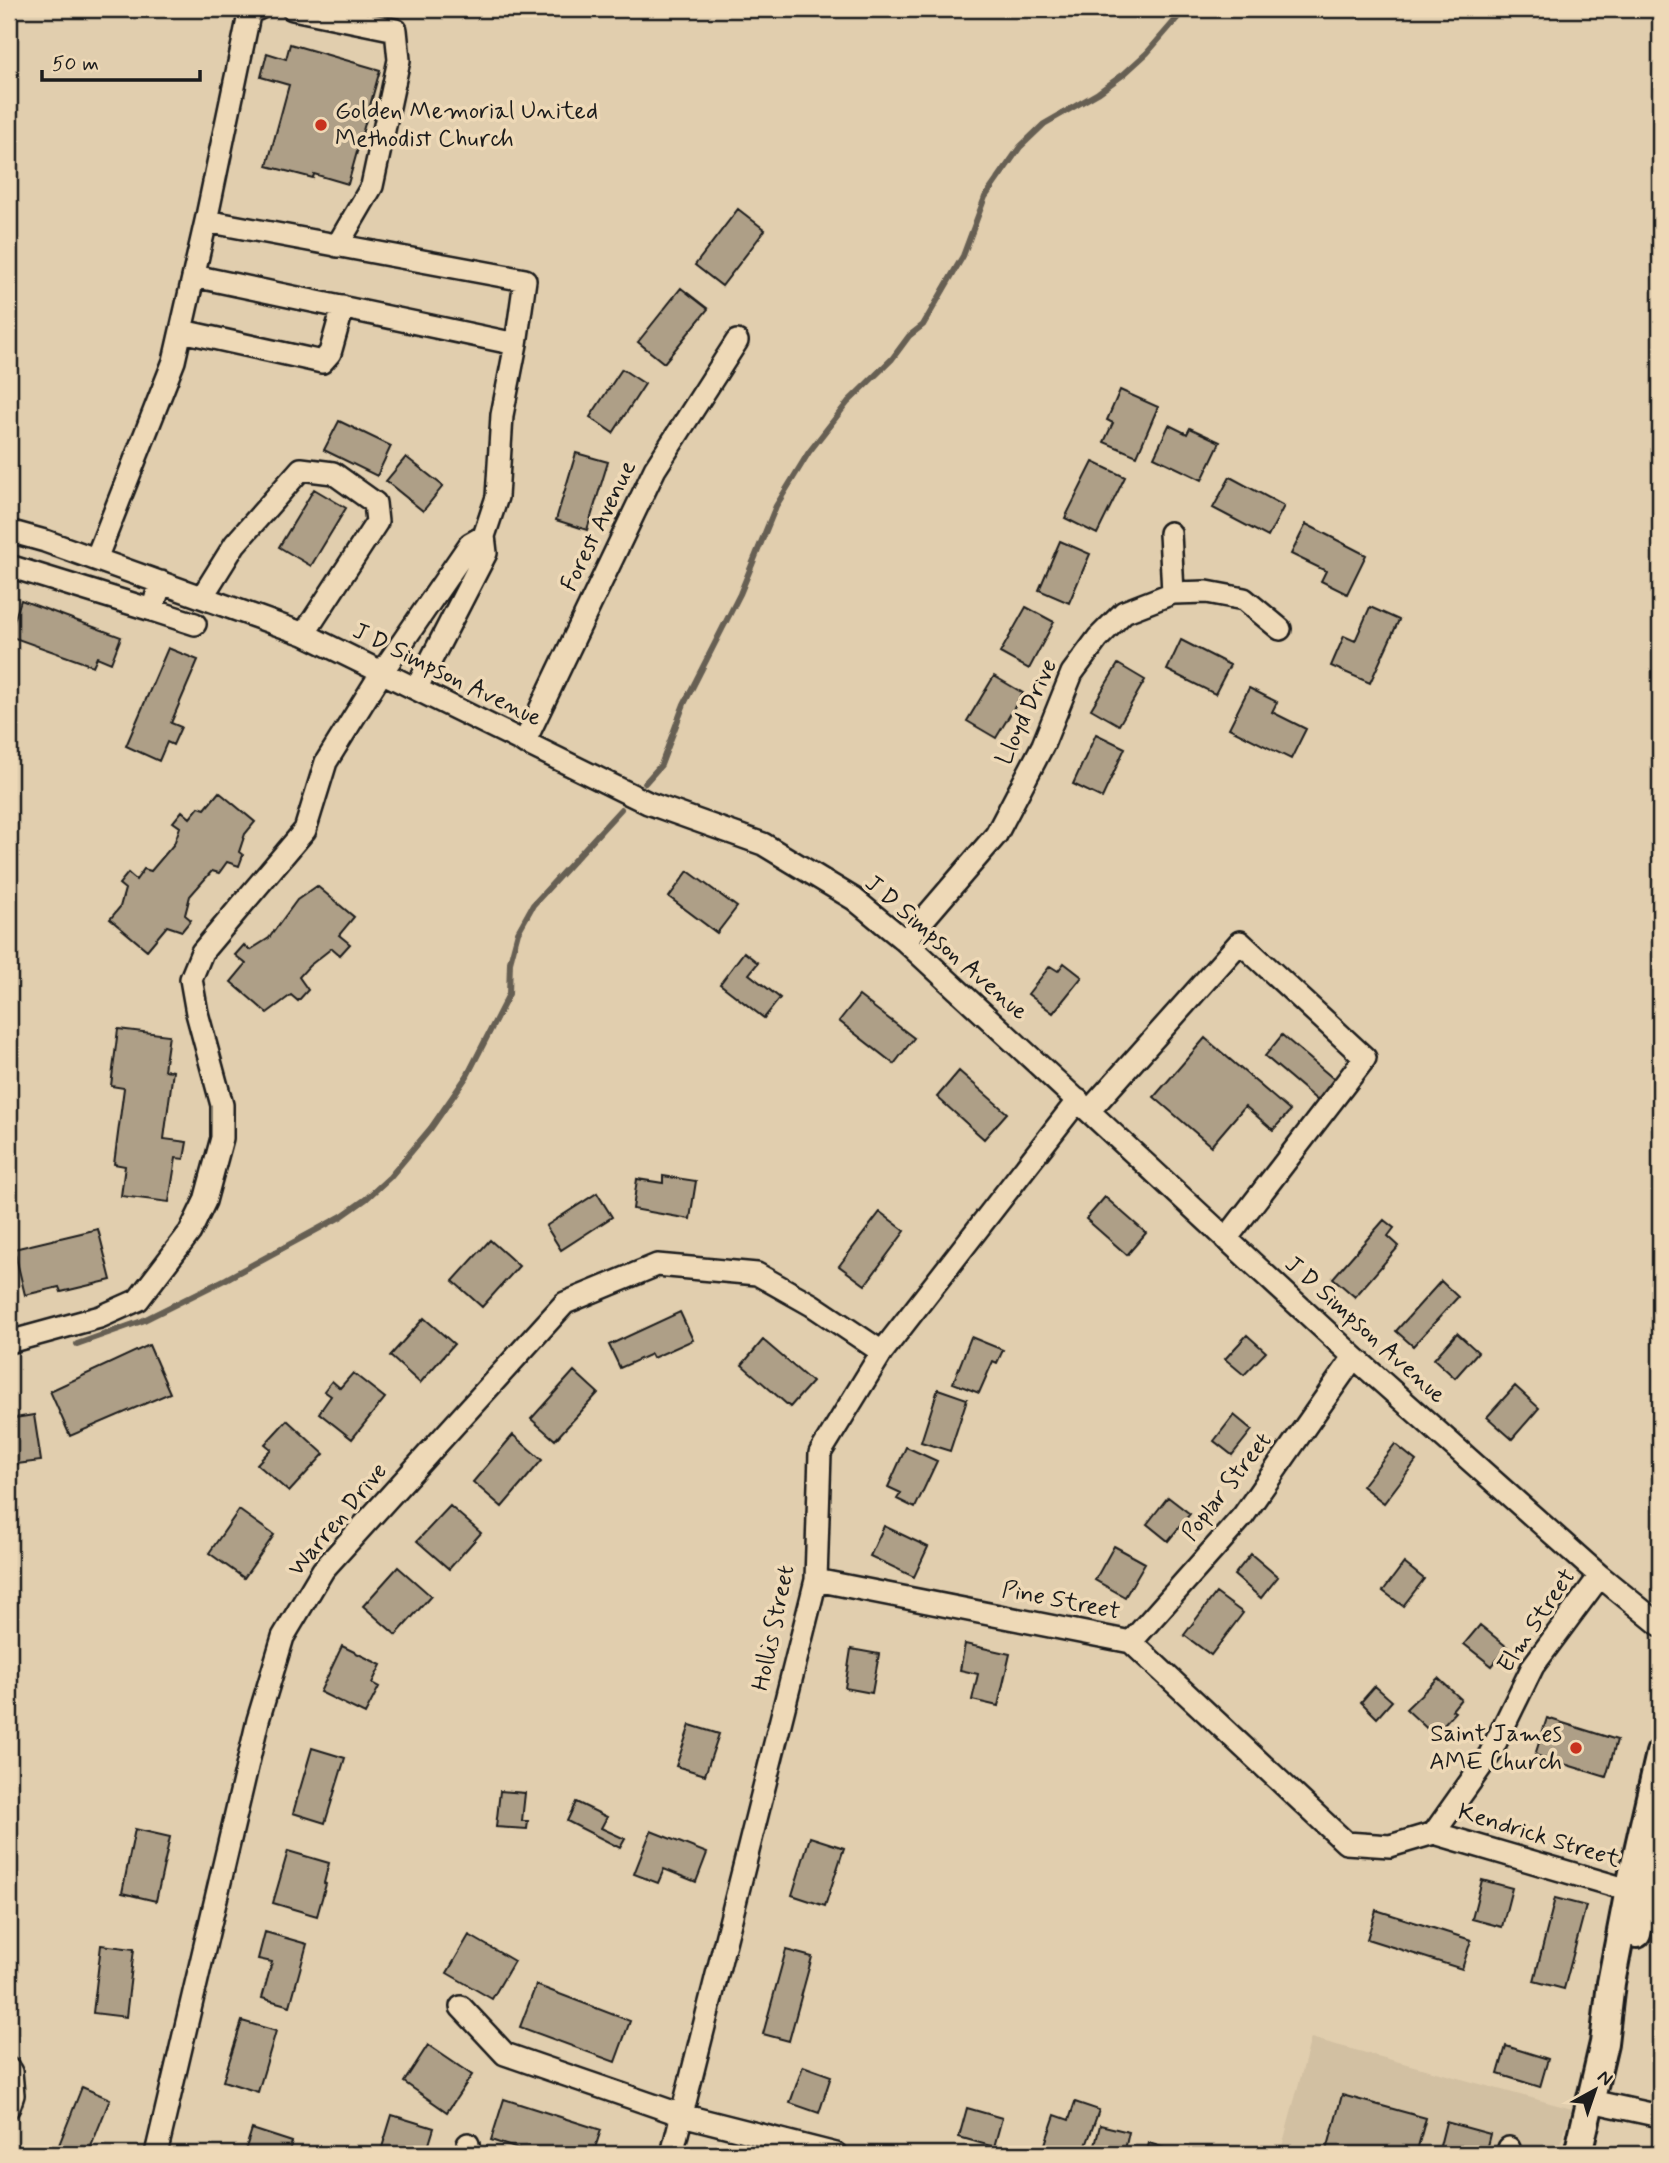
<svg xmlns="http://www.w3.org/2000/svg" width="1669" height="2163" viewBox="0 0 1669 2163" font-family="Mynerve,sans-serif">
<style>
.built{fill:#d2c0a2}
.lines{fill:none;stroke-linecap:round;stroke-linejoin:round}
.stream{stroke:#665f53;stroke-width:6}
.building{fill:#ae9f87;stroke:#1c1c1c;stroke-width:2}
.minor-casing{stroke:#1c1c1c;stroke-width:26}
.major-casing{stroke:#1c1c1c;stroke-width:32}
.minor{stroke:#eed9b7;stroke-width:21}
.major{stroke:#eed9b7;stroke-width:26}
.poi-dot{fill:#c8321e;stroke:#eed9b7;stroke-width:2.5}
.labels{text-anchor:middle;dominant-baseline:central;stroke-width:7;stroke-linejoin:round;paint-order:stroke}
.poi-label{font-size:24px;fill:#1c1c1c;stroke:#eed9b7;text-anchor:start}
.street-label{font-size:24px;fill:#1c1c1c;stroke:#eed9b7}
</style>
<rect width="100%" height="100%" fill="#e1ceae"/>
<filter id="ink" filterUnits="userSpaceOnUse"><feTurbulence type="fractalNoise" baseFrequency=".0143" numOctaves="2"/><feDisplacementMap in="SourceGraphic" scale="14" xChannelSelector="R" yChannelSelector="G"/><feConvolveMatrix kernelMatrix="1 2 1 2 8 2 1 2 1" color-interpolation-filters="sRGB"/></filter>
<g filter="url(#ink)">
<!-- built -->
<path class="built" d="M1311,2038L1572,2109L1557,2154H1280Z"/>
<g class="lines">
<!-- stream -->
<path class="stream" d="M645,783L661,765L684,704L740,594L776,506L809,452L848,402L892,359L909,336L923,325L963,256L985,197L1020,147L1044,124L1098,93L1124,74L1147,53L1185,9
M77,1344L142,1321L226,1279L342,1216L366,1199L390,1177L431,1128L467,1076L509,994L510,962L518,932L533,905L621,809"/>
</g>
<!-- building -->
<path class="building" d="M290,44L380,70L348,184L314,174L313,178L267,166L289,85L261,77L267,53L286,59Z
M738,209L765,230L722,286L695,265Z
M681,288L708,309L664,363L638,342Z
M622,369L645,384L613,433L590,417Z
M1120,390L1158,407L1137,456L1104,442L1113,423L1107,420Z
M339,421L391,446L377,476L324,450Z
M1169,425L1187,434L1190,428L1220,442L1202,480L1154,457Z
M576,453L608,462L587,530L556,520Z
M406,457L443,486L423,511L386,481Z
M1093,462L1125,477L1097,534L1065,518Z
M1230,477L1284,506L1268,537L1213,508Z
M314,489L346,508L311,566L279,547Z
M1306,524L1366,555L1347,594L1321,581L1326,571L1291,554Z
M1060,541L1090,554L1069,603L1039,590Z
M21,600L121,637L111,663L97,657L93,666L9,636Z
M1026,607L1054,622L1029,669L1000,653Z
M1370,607L1399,620L1370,683L1331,666L1344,636L1355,641Z
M1181,640L1230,665L1215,694L1167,670Z
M168,648L198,660L171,723L181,727L173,745L167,742L159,761L126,746Z
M1118,664L1145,680L1119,725L1091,709Z
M994,676L1023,693L996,738L967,721Z
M1249,688L1277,702L1272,712L1306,729L1291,759L1229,728Z
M1096,734L1125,748L1102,798L1073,784Z
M219,792L255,822L245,834L239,852L243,855L239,866L227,862L219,873L212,871L190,896L185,915L191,920L182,931L167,926L147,950L110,919L120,907L125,889L119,884L128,873L136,880L144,869L151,871L174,844L180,827L173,822L182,811L190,818L199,807L205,809Z
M688,871L737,907L717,933L669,897Z
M317,886L354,917L339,935L350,944L340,955L332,948L309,966L299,977L308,990L298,1001L291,995L267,1013L231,982L246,964L235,955L244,945L250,950L269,938L297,900Z
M744,952L758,963L749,974L780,998L764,1018L720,984Z
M1064,963L1082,977L1053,1013L1028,994L1050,966L1058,971Z
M859,996L914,1038L894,1064L839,1021Z
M118,1029L169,1035L164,1070L173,1071L164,1139L187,1142L184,1159L176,1158L169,1202L121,1196L125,1166L114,1164L124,1088L111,1086Z
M1282,1035L1335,1080L1318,1101L1265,1056Z
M1205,1038L1290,1111L1273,1130L1245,1106L1211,1146L1154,1097Z
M959,1071L1007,1113L984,1139L937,1097Z
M663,1176L696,1181L690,1219L633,1209L637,1179L663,1183Z
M597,1193L612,1217L561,1250L546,1226Z
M1105,1197L1146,1233L1127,1255L1086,1219Z
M880,1212L905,1231L865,1285L839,1266Z
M1384,1220L1394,1228L1388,1236L1399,1246L1355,1297L1333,1278Z
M98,1229L111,1280L61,1292L59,1287L25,1295L14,1249Z
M490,1240L519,1266L482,1307L453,1281Z
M1441,1281L1458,1297L1413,1346L1396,1331Z
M680,1312L693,1340L653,1358L651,1354L620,1368L609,1345Z
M424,1318L454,1344L420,1383L390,1356Z
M1457,1333L1478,1352L1455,1378L1434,1359Z
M1247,1335L1266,1352L1244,1375L1225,1359Z
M971,1337L1003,1350L997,1363L993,1361L979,1393L953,1383Z
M763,1340L812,1382L790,1407L742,1365Z
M149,1345L170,1393L70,1436L50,1391Z
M574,1371L598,1393L555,1440L531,1419Z
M353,1373L385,1398L352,1439L319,1413L331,1396L324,1391L332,1381L340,1388Z
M1515,1386L1539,1408L1512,1439L1487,1417Z
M938,1389L967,1399L950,1451L921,1442Z
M9,1414L15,1418L34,1415L41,1461L17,1464L9,1480Z
M1234,1415L1252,1430L1232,1455L1214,1441Z
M287,1420L324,1454L289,1492L257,1464L271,1449L265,1444Z
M513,1435L542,1460L502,1507L473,1482Z
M1395,1444L1416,1461L1384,1503L1362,1486Z
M906,1447L937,1461L915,1508L897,1499L901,1493L888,1487Z
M1168,1497L1190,1514L1168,1541L1147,1524Z
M450,1506L481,1533L449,1569L417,1541Z
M239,1510L274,1535L244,1578L209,1553Z
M884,1526L928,1547L914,1577L870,1556Z
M1114,1546L1145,1563L1125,1597L1095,1580Z
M1251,1554L1278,1577L1261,1598L1234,1575Z
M1404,1563L1424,1579L1403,1606L1383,1591Z
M398,1567L431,1596L396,1635L363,1606Z
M1216,1593L1243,1613L1211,1655L1184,1635Z
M1480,1625L1507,1647L1492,1666L1464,1644Z
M965,1644L1010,1654L998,1706L972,1700L978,1674L960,1670Z
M342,1646L381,1665L372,1683L379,1687L365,1714L320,1692Z
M851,1649L879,1654L872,1693L845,1688Z
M1438,1678L1461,1699L1452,1710L1455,1712L1434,1735L1406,1709Z
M1375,1686L1392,1701L1377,1718L1361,1702Z
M1547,1718L1617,1740L1606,1777L1535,1755Z
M690,1725L719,1734L705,1775L676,1766Z
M312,1748L345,1758L325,1823L293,1813Z
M500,1791L525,1793L522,1821H528L527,1829L496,1827Z
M576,1802L607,1817L601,1828L625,1839L620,1848L567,1821Z
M135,1829L170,1837L156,1901L122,1893Z
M651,1831L707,1853L696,1882L664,1869L658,1883L634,1874Z
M810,1837L844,1848L825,1906L792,1895Z
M288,1851L329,1863L324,1883L326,1884L317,1916L273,1903Z
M1482,1880L1512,1888L1502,1927L1472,1919Z
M1555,1898L1586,1906L1564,1989L1534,1981Z
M1376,1910L1471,1940L1462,1969L1367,1939Z
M265,1932L307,1944L290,2006L262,1998L272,1962L258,1959Z
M469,1935L514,1961L492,1999L447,1973Z
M101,1945L134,1949L126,2017L93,2013Z
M786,1950L812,1957L789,2041L763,2034Z
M536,1985L630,2021L615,2062L520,2027Z
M242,2021L276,2031L258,2092L223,2081Z
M428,2045L472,2075L447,2112L404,2082Z
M1506,2046L1548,2059L1540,2087L1498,2074Z
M803,2066L831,2076L819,2113L790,2103Z
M82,2087L110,2099L88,2154H67L57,2150Z
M1342,2095L1426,2118L1416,2154H1326Z
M504,2099L601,2130L593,2154H533L491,2140Z
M1075,2102L1099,2110L1083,2154H1064L1044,2147L1055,2115L1069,2120Z
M967,2108L1002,2118L994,2147L959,2137Z
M392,2115L434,2128L426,2154H380Z
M1446,2122L1490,2134L1485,2154H1438Z
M1100,2125L1129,2132L1124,2154H1093Z
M252,2129L292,2142L288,2154H244Z
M1149,2143L1177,2152V2154H1146Z"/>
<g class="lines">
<defs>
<path id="minor" d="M293,9L396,30L399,60L372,186L337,246
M206,221L525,280L516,344L502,415L497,497L484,536L486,553L416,689
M194,276L516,344
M182,331L322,362L330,353L343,307
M9,531L45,541L304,634L648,803L763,844L854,899L905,941L1354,1357L1600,1576L1660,1625
M1170,533L1173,593
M96,559L174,361L206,221L250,10L258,9
M9,566L152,610L161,582
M202,597L235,544L301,469L333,473L375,503L377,522L304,634
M152,610L195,624
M524,743L655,469L737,341
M905,941L996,835L1043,745L1072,673L1098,638L1124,612L1173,593L1207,592L1244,599L1280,629
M1089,1111L1240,942L1365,1058L1226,1239
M9,1342L100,1317L138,1300L190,1232L205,1201L222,1138V1105L197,1013L191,979L202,952L305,830L326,762L382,672L470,544L484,536
M816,1580L1131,1642L1346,1843L1390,1846L1434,1833L1490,1754L1533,1666L1600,1576
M1131,1642L1243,1516L1354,1357
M1434,1833L1629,1890
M461,2007L505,2054L682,2115L836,2154
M9,2069L11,2072L13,2095L9,2107
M1591,2101L1660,2116
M156,2154L258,1720L283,1637L323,1570L565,1303L657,1265L757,1274L812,1305L882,1352
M466,2154L468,2144
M672,2154L816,1580L820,1453L882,1352L1078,1100
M1508,2154L1509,2148"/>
<path id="major" d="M1637,1934L1660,1840
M1578,2154L1604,2043L1611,1983L1629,1890L1660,1753"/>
</defs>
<!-- minor casing -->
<use href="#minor" class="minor-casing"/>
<!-- major casing -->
<use href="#major" class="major-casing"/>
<!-- minor -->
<use href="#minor" class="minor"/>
<!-- major -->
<use href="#major" class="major"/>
</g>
</g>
<!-- markers -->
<g class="poi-dot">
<circle cx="321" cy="125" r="7"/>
<circle cx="1576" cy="1748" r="7"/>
</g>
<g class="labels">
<!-- poi labels -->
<g class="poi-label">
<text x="335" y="111">Golden Memorial United<tspan x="335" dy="28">Methodist Church</tspan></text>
<text x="1562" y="1734" text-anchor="end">Saint James<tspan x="1562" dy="28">AME Church</tspan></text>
</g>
<!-- street labels -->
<g class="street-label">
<text transform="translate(599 526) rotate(-64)">Forest Avenue</text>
<text transform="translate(447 675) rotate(26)">J D Simpson Avenue</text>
<text transform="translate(1027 712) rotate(-65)">Lloyd Drive</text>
<text transform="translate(946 948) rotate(41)">J D Simpson Avenue</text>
<text transform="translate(1365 1330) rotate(42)">J D Simpson Avenue</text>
<text transform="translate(1227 1487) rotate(-52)">Poplar Street</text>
<text transform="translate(338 1520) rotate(-50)">Warren Drive</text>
<text transform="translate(1061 1601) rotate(11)">Pine Street</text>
<text transform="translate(1537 1621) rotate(-56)">Elm Street</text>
<text transform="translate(774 1628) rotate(-78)">Hollis Street</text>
<text transform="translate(1539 1836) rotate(17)">Kendrick Street</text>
</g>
</g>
<!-- margin -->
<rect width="1669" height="2163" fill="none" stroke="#eed9b7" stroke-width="35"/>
<rect x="18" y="18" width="1634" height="2128" fill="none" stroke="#1c1c1c" stroke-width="2.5" filter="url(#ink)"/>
<!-- north arrow -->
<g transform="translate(1595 2090) rotate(40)" stroke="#eed9b7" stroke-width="5" paint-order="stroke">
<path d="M0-5L12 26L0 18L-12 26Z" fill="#1c1c1c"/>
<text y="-10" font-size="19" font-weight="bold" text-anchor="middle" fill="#1c1c1c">N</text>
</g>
<!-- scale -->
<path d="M42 70v10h158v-10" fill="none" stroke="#1c1c1c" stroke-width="3.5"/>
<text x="52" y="70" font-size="21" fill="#1c1c1c" stroke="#eed9b7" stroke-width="5" paint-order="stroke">50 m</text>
</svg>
